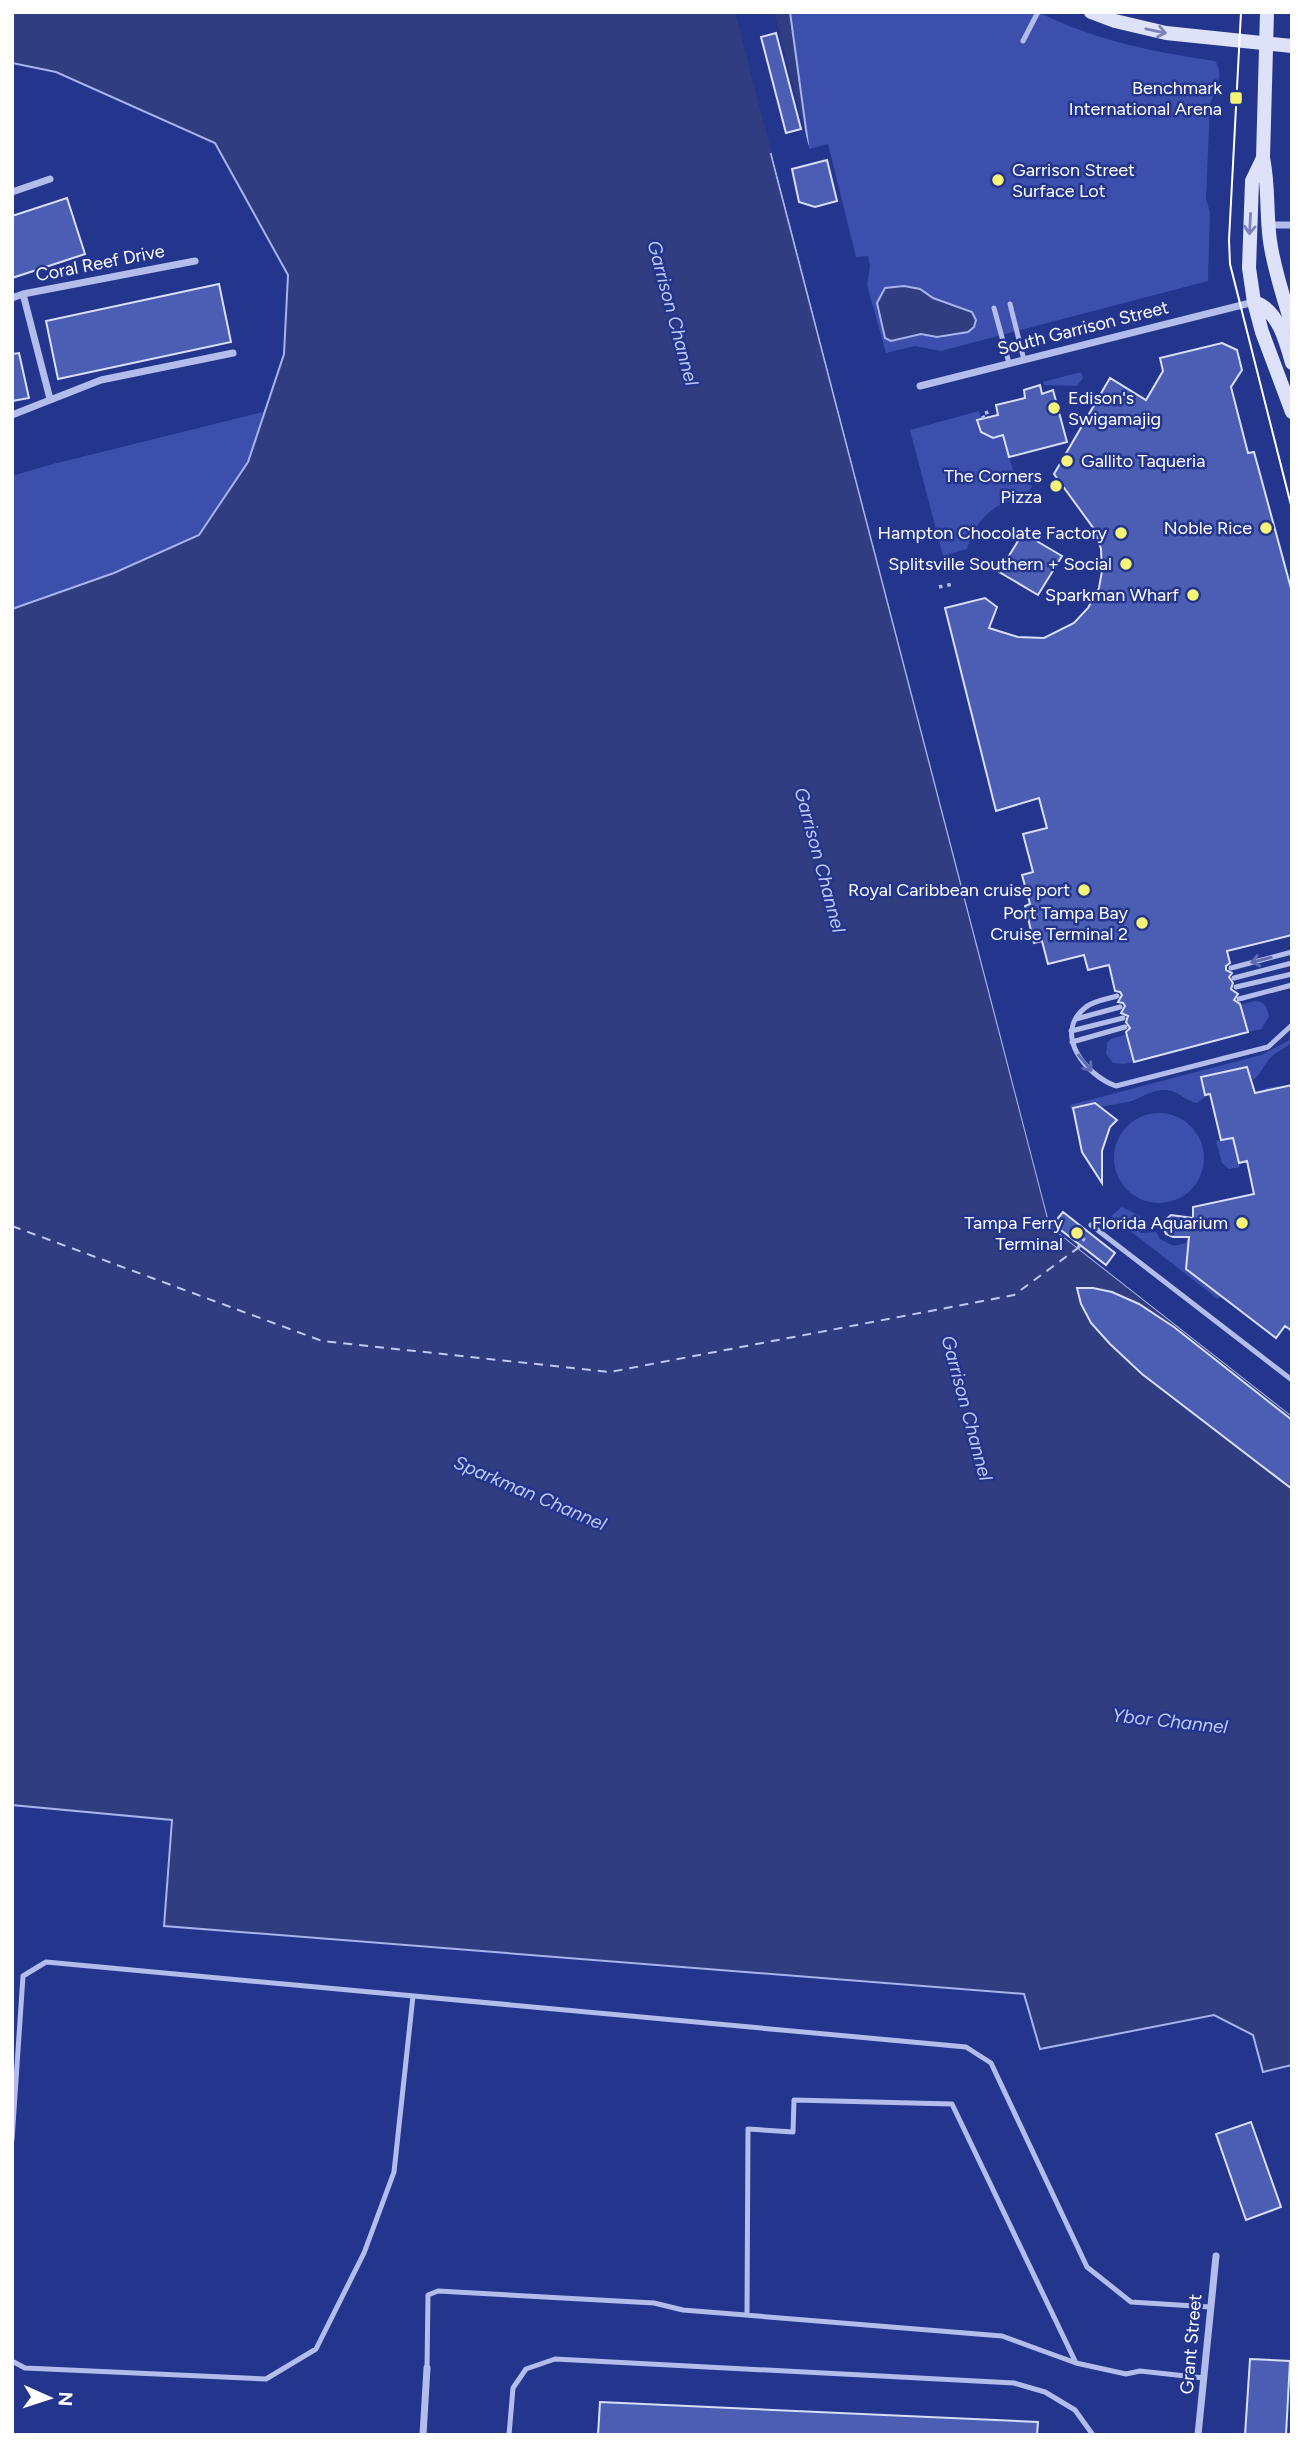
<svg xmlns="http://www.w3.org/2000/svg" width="1304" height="2447" viewBox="0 0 1304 2447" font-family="Figtree,sans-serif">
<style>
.green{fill:#3c4fac}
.water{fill:#303d80;stroke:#a7b4ec;stroke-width:2}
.pier{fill:#24358d}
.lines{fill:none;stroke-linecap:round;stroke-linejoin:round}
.ferry{stroke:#bfc8f2;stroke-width:2;stroke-dasharray:9 7;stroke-linecap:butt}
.building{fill:#4c5eb4;stroke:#d8def8;stroke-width:2}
.path{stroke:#b3bdeb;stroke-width:3.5;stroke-dasharray:3.5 5;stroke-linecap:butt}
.lane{stroke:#b3bdeb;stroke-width:5}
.street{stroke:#b3bdeb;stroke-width:7}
.secondary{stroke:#dee2f9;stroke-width:14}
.tram{stroke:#fff;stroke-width:2}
.oneway{stroke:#7883be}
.oneway2{stroke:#5d6bb3}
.poi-dot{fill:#f5f477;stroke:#24358d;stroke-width:2.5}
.labels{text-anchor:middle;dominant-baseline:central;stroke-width:5;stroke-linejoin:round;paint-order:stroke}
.poi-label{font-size:18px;fill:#fff;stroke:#24358d;text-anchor:end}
.street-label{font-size:18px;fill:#fff;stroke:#24358d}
.water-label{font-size:19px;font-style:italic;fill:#bfc8f2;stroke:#24358d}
</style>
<rect width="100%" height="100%" fill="#24358d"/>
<!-- green -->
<path class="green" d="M790,12H1038C1094,40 1153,52 1215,61C1225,74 1215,91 1210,104L1206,199L1210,212L1208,281L941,351L915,346L886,353L867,285L870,266L868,256L856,257L828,144L809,149Z
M1081,372L1083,378L1077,386L1044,385L1043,382Z
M979,411L981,420L978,421L981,432L993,438L1003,435L1014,474L1032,486L1023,500C995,499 973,523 967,549L943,556L910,430Z
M263,412L248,462L199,535L114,573L12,609V476L53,464Z
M1255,1001C1264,1001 1268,1008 1269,1017L1261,1029L1248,1032L1241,1005Z
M1127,1034L1134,1062L1124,1064L1113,1063L1106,1054L1107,1043L1111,1039Z
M1291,1037L1290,1044C1284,1049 1276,1052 1271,1057C1263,1065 1262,1074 1253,1080L1252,1077H1249L1247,1067L1197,1103C1185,1101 1179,1091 1166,1090C1152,1089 1142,1098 1128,1102C1119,1104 1109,1105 1100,1107L1095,1103L1073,1108L1071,1111L1070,1105L1261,1055L1288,1041Z
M1279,1086L1282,1101L1270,1104L1274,1122L1231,1131L1240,1167L1229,1169L1222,1163L1216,1141L1227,1139L1225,1130L1272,1119L1265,1091H1263L1266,1088Z
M1114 1158a45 45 0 1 1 90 0a45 45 0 1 1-90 0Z
M1122,1207L1140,1216V1233L1156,1232L1160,1239L1174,1246L1186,1243L1187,1239H1192L1188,1245L1187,1269L1221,1296L1218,1299L1111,1216Z"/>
<!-- water -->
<path class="water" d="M13,12H790L808,144L771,154L1050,1226L1292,1416V2065L1263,2072L1253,2035L1214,2015L1040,2049L1024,1994L164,1926L172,1820L12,1805V609L114,573L199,535L248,462L284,354L288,275L215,143L56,72L12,63Z
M904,286L920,289L933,298L972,312L976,320L974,327L968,332L937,337L921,334L891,341L885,338L877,303L885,288Z"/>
<!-- pier -->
<path class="pier" d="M735,12H774L809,147L775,156L1054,1224L1292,1411V1416L1050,1226Z"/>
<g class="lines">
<!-- ferry -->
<path class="ferry" d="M12,1226L322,1341L610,1372L1014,1295L1078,1248"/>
</g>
<!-- building -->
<path class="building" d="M776,33L801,129L786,133L761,37Z
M827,160L837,201L815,207L799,202L792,169Z
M67,198L85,254L12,278V216Z
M219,284L231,342L58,379L46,321Z
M1222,343L1237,350L1242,370L1231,387L1248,453L1254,452L1292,592V935L1227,951L1230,963L1226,966V970L1232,973L1229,977L1233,983L1231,989L1238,994L1234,1000L1240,1004L1248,1032L1134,1062L1126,1032L1130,1028L1126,1022L1128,1016L1121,1013L1125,1006L1123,1003L1118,1002L1122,995L1120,992L1115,991L1109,965L1088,970L1084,955L1048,964L1042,941L1034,943L1025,906L1030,904L1022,875L1033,872L1023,834L1047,828L1039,798L996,811L945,608L985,598L997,607L989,628L1018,637L1044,638L1074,623L1088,608L1099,588L1102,571L1101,549L1094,529L1054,474L1110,378L1146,400L1163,371L1160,358Z
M19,353L29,398L12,401V354Z
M1040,385L1042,394L1053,390L1067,442L1009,457L1003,435L993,438L981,432L977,420L998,415L996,405L1025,398L1024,390Z
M1023,533L1062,556L1038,595L999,572Z
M1247,1067L1255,1093L1292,1085V1331L1285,1326L1276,1338L1186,1269L1189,1237H1173L1166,1234L1163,1227L1165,1220L1171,1215L1193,1218V1207L1254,1194L1247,1161L1239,1163L1233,1138L1221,1140L1210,1094L1205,1095L1201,1077Z
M1095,1103L1117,1120L1110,1127L1102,1151V1183L1082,1152L1073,1108Z
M1063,1212L1115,1253L1106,1265L1053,1224Z
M1077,1288H1093L1112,1292L1139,1304L1174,1327L1292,1420V1489L1142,1374L1110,1344L1091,1323L1081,1304Z
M1251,2122L1281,2207L1246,2220L1216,2134Z
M1250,2359L1290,2361L1286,2435H1245Z
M600,2402L1038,2422L1037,2435H598Z"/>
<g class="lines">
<!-- path -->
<path class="path" d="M984,419L982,414L992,411
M939,587L953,584
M1078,1248L1086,1235"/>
<!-- lane -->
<path class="lane" d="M1023,41L1038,12
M1010,304L1024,360
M994,308L1009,363
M1231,968L1292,952
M1234,978L1292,963
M1236,987L1292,974
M1117,996C1107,999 1093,1001 1086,1007C1051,1034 1087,1076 1116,1086L1268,1047L1292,1025
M1239,999L1292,985
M1076,1019L1120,1007
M1071,1031L1123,1018
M1072,1042L1125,1027
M1091,1225L1292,1380
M12,2140L23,1976L46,1962L966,2047L991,2063L1087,2267L1131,2302L1210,2307
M747,2315L748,2129L793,2132L794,2100L952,2104L1076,2363
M12,2361L25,2368L266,2379L316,2349L364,2253L394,2172L413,1996
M427,2368L428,2295L438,2291L654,2303L683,2310L1002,2336L1076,2363L1126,2374L1140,2371L1204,2378
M509,2435L513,2388L526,2369L555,2359L1014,2383L1045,2392L1075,2410L1093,2435"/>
<!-- street -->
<path class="street" d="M12,192L50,179
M1269,225H1292
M23,294L50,399
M12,298L23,294L195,261
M920,386L1254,302
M12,415L101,380L233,353
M423,2435L427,2368
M1198,2435L1216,2256"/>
<!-- secondary -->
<path class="secondary" d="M1091,12L1115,21L1166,33L1292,46
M1267,12L1263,158C1269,186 1266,213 1270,241C1274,270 1284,298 1292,326
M1263,158L1252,181L1249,268L1254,302L1262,332L1292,412
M1254,302C1278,310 1286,341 1292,363"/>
<!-- tram -->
<path class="tram" d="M1241,12L1229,240L1230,264L1292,509"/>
</g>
<!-- one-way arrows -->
<defs><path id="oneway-shaft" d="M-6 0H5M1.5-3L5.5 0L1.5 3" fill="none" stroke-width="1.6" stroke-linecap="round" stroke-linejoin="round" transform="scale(1.75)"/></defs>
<g class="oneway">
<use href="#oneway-shaft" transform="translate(1156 31) rotate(12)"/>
<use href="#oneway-shaft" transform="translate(1250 224) rotate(93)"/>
</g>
<g class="oneway2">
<use href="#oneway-shaft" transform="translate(1261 960) rotate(166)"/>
<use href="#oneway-shaft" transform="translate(1085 1063) rotate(50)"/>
</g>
<!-- markers -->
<g class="poi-dot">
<rect x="1229" y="91" width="14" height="14" rx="3.5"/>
<circle cx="998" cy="180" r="7"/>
<circle cx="1054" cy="408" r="7"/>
<circle cx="1067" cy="461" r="7"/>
<circle cx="1056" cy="486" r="7"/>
<circle cx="1266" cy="528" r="7"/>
<circle cx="1121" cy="533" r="7"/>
<circle cx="1126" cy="564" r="7"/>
<circle cx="1193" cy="595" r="7"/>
<circle cx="1084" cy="890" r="7"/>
<circle cx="1142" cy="923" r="7"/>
<circle cx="1242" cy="1223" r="7"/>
<circle cx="1077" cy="1233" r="7"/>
</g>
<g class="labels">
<!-- poi labels -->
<g class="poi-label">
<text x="1222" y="88">Benchmark<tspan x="1222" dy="21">International Arena</tspan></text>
<text x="1012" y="170" text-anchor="start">Garrison Street<tspan x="1012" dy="21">Surface Lot</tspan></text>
<text x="1068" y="398" text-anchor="start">Edison's<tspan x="1068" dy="21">Swigamajig</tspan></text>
<text x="1081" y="461" text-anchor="start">Gallito Taqueria</text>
<text x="1042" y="476">The Corners<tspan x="1042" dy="21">Pizza</tspan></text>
<text x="1252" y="528">Noble Rice</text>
<text x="1107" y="533">Hampton Chocolate Factory</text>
<text x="1112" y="564">Splitsville Southern + Social</text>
<text x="1179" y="595">Sparkman Wharf</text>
<text x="1070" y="890">Royal Caribbean cruise port</text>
<text x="1128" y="913">Port Tampa Bay<tspan x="1128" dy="21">Cruise Terminal 2</tspan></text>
<text x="1063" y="1223">Tampa Ferry<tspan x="1063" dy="21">Terminal</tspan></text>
<text x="1228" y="1223">Florida Aquarium</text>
</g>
<!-- street labels -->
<g class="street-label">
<text transform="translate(100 263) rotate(-11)">Coral Reef Drive</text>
<text transform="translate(1083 328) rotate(-14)">South Garrison Street</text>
<text transform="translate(1191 2344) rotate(-85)">Grant Street</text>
</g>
<!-- water labels -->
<g class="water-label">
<text transform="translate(673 313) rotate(75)">Garrison Channel</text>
<text transform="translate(820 860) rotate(75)">Garrison Channel</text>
<text transform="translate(967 1408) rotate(75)">Garrison Channel</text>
<text transform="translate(530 1493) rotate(23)">Sparkman Channel</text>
<text transform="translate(1170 1721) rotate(6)">Ybor Channel</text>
</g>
</g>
<!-- border -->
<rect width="1304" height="2447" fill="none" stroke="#ffffff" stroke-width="28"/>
<!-- north arrow -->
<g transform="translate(49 2398) rotate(93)" stroke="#24358d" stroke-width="5" paint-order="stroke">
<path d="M0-5L12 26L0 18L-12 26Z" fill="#ffffff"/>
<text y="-10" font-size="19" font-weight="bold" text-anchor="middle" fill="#ffffff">N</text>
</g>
</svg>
